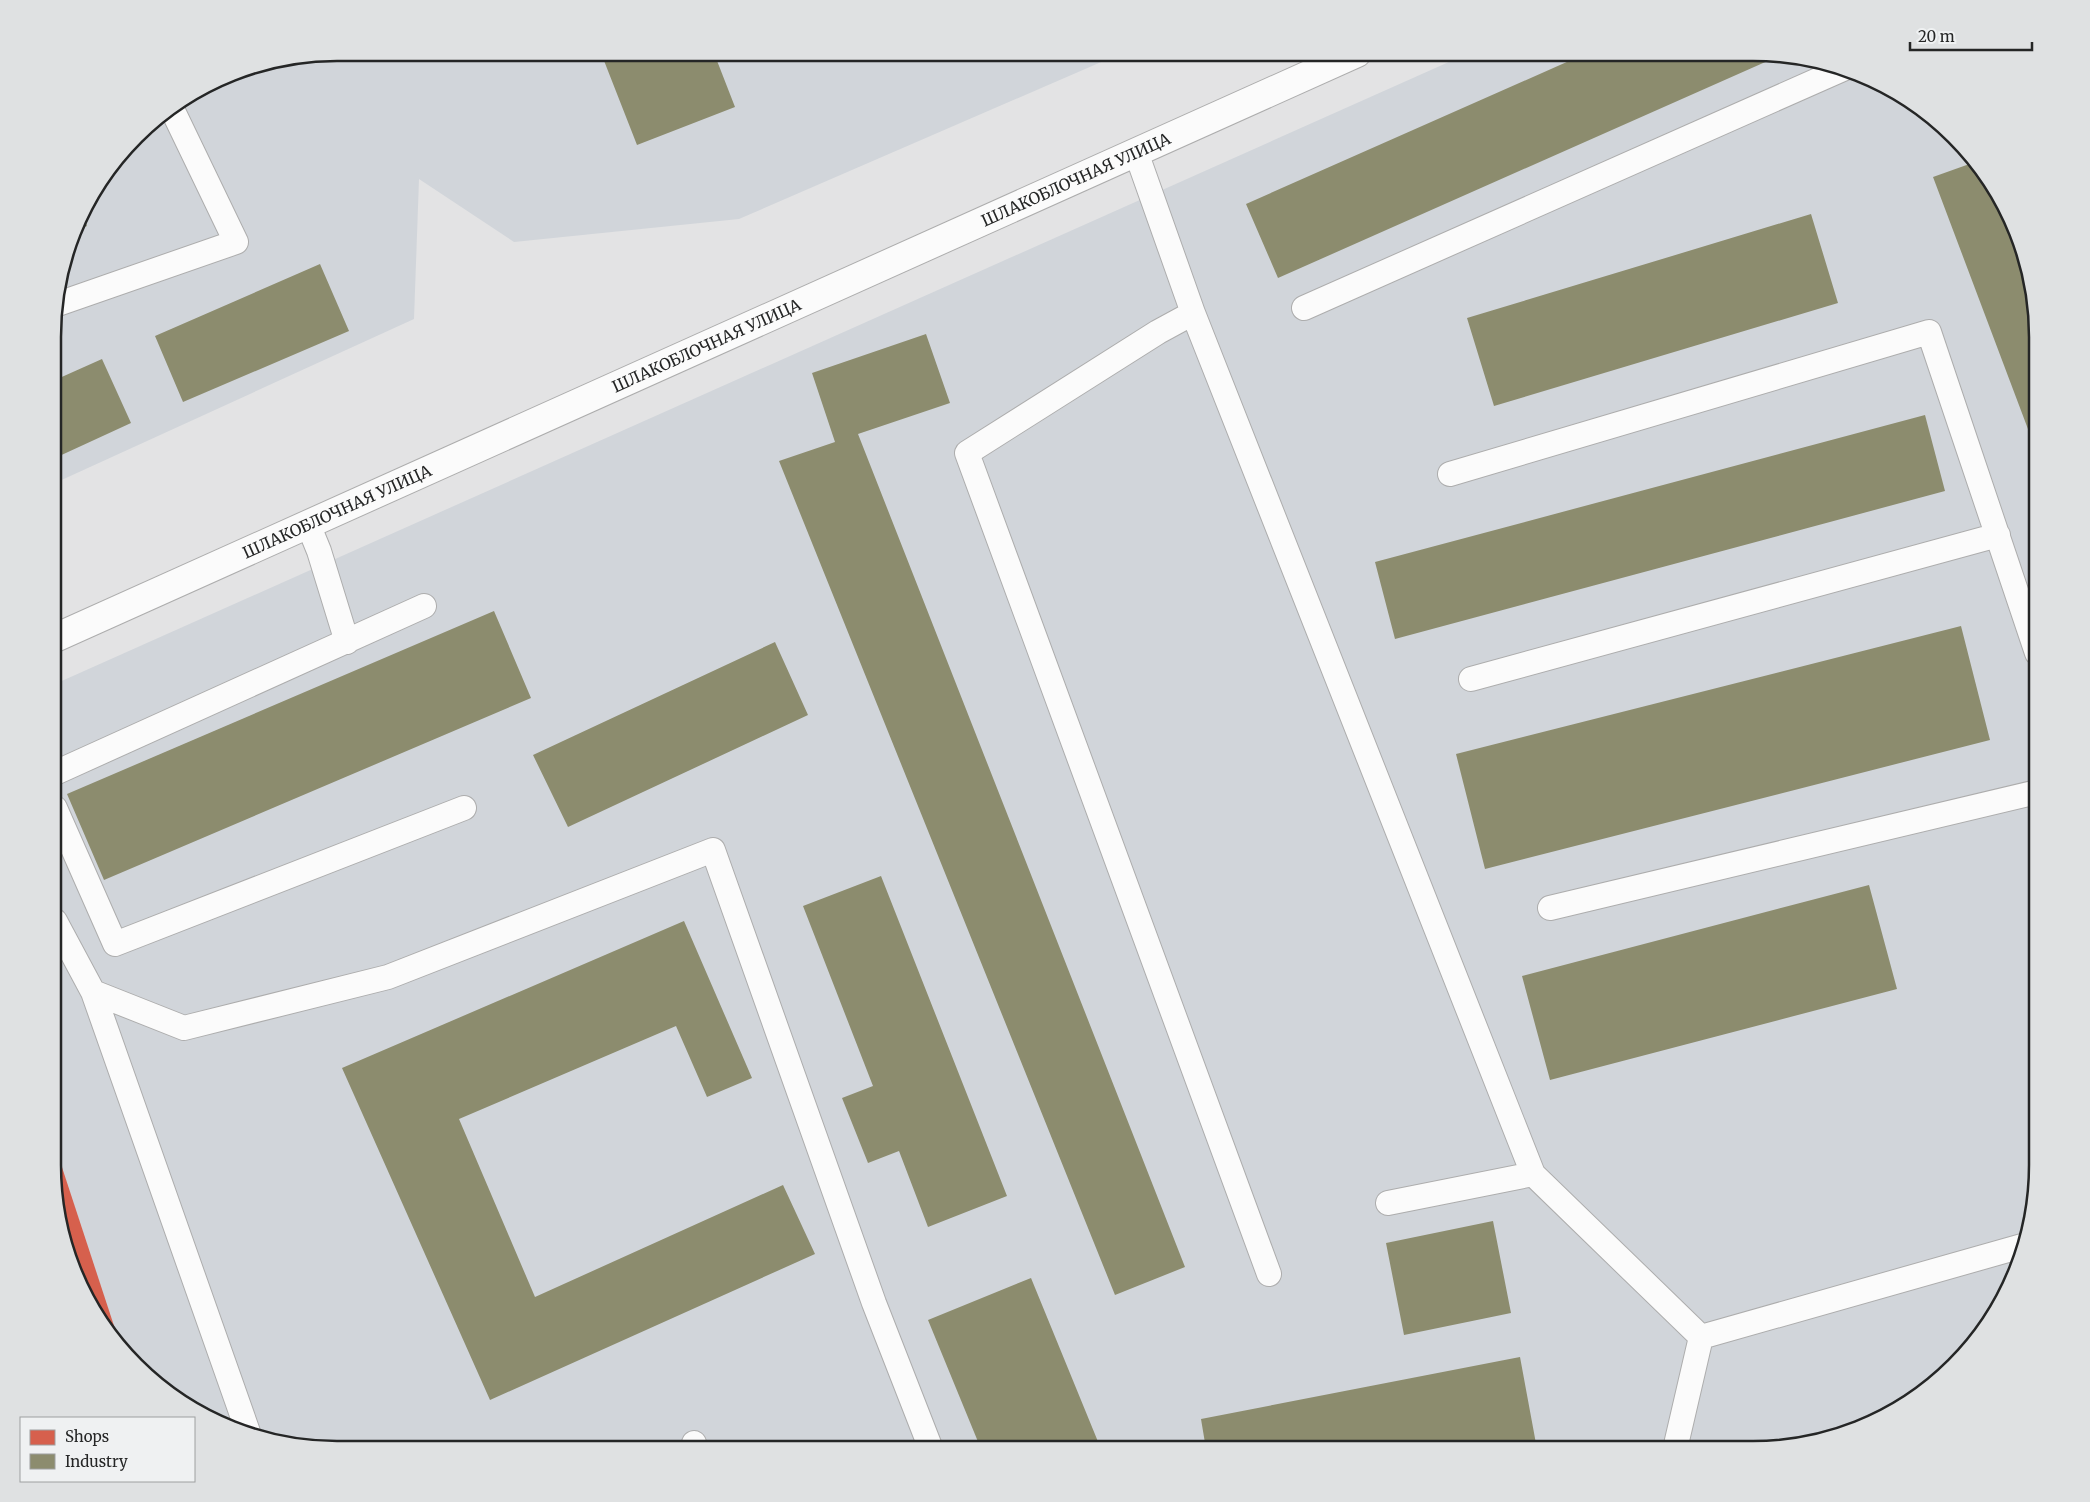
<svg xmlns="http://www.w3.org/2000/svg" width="2090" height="1502" viewBox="0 0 2090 1502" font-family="Merriweather,serif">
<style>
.built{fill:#d1d5da}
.shops{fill:#d6604d}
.industry{fill:#8c8c6e}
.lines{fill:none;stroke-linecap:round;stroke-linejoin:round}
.lane-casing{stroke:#adadad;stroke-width:26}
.street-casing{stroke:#adadad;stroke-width:30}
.lane{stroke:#fbfbfb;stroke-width:24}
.street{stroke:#fbfbfb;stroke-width:28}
.labels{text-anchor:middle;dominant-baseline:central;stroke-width:5;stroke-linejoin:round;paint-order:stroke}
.street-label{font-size:16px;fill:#252626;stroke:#eff1f2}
.rim{fill:none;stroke:#252626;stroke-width:2.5}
</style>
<rect width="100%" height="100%" fill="#e3e3e4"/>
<!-- built -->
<path class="built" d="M337,53H1122L739,219L514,242L419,179L414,319L55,483V300L82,211L149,123L228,74Z
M1469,53H1771L1845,68L1926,112L1967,150L2008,211L2037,319V1183L2016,1274L1978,1338L1940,1379L1879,1420L1826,1440L1753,1449H319L228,1428L164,1390L90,1307L55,1202V684Z"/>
<!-- shops -->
<path class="shops" d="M55,1146L118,1338L90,1307L55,1202Z"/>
<!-- industry -->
<path class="industry" d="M601,53H714L735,107L637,145Z
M1587,53H1771L1781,55L1278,278L1246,204Z
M1975,162L2008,211L2037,319V453L1933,177Z
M82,212L87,226L76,230Z
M1811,214L1838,303L1494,406L1467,318Z
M320,264L349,331L183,402L155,336Z
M926,334L950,403L858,434L1185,1267L1115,1295L779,461L835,442L812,373Z
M102,359L131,423L55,458V380Z
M1925,415L1945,491L1395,639L1375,562Z
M494,611L531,698L104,880L67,794Z
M1961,626L1990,740L1485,869L1456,754Z
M775,642L808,715L568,827L533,755Z
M881,876L1007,1196L928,1227L899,1151L868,1163L842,1098L873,1086L803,906Z
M1869,885L1897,989L1550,1080L1522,976Z
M684,921L752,1078L707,1097L676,1026L459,1119L535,1297L783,1185L815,1254L490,1400L342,1068Z
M1493,1221L1511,1313L1404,1335L1386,1243Z
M1031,1278L1101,1449H981L928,1320Z
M1520,1357L1537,1449H1206L1201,1419Z"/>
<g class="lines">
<defs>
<path id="lane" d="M1136,152L1193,313L1158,332L967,453L1269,1274
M55,305L236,242L172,109
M1304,308L1845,68
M1193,313L1533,1174L1388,1203
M1450,474L1929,332L2037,653
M308,524L319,551L347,642
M1471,679L1998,535
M55,773L424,606
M55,808L115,944L464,808
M1550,908L2037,792
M55,921L93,992L248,1432
M93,992L184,1028L388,977L713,850L874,1303L931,1449
M1533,1174L1701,1337L1675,1449
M1701,1337L2022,1246
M694,1443L695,1449"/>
<g id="street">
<path id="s1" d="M55,638L1357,53"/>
</g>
</defs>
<!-- lane casing -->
<use href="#lane" class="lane-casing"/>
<!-- street casing -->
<use href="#street" class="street-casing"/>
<!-- lane -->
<use href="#lane" class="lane"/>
<!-- street -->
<use href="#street" class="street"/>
</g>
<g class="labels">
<!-- street labels -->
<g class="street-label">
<text stroke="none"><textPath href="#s1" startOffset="1119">ШЛАКОБЛОЧНАЯ УЛИЦА</textPath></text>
<text stroke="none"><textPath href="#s1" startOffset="714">ШЛАКОБЛОЧНАЯ УЛИЦА</textPath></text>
<text stroke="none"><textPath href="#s1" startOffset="309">ШЛАКОБЛОЧНАЯ УЛИЦА</textPath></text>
</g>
</g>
<!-- crop -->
<path d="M0 0H2090V1502H0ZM337 61H1753A276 276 0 0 1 2029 337V1165A276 276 0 0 1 1753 1441H337A276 276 0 0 1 61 1165V337A276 276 0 0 1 337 61Z" fill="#dfe1e2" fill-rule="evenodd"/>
<path class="rim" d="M337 61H1753A276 276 0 0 1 2029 337V1165A276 276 0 0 1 1753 1441H337A276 276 0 0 1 61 1165V337A276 276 0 0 1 337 61Z"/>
<!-- legend -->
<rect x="20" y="1417" width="175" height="65" fill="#eff1f2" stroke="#9ea0a0"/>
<rect x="30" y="1430" width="25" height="15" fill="#d6604d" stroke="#9ea0a0"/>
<text x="65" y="1442" font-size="15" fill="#252626">Shops</text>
<rect x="30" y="1454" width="25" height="15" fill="#8c8c6e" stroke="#9ea0a0"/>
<text x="65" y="1467" font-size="15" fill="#252626">Industry</text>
<!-- scale -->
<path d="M1910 42v8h122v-8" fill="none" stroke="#252626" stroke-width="2.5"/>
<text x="1918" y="42" font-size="15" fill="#252626" stroke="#eff1f2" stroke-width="4" paint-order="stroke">20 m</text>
</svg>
